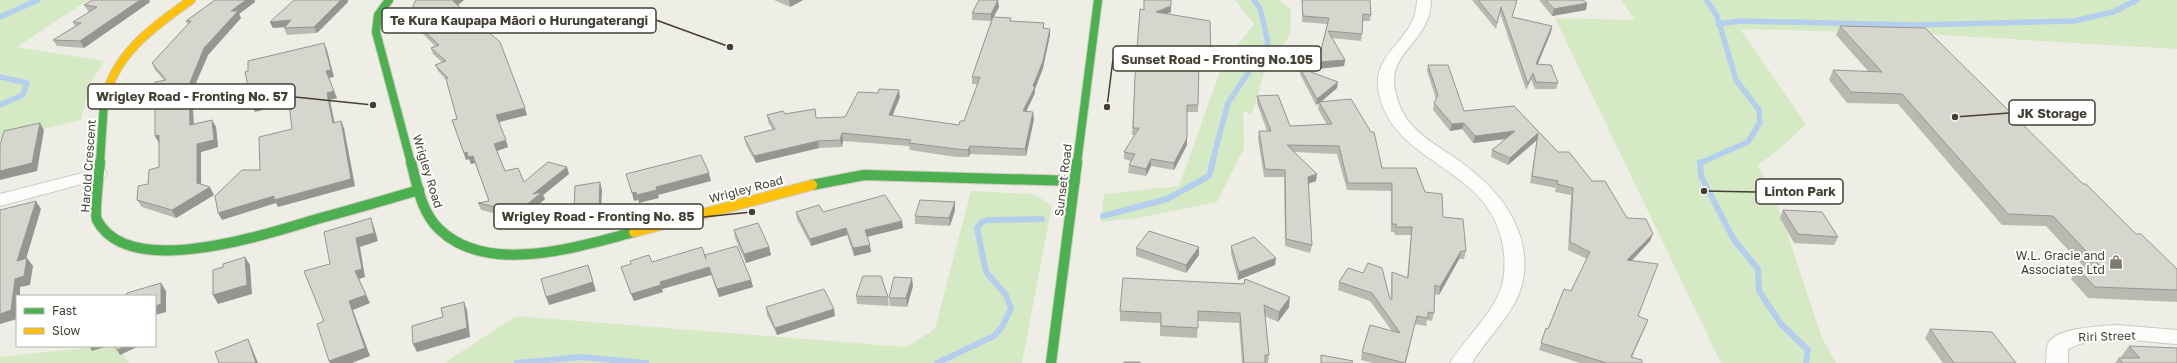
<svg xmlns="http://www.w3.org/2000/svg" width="2177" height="363" viewBox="0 0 2177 363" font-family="'Golos Text',sans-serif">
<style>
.green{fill:#d5eac4}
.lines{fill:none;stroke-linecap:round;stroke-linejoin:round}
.stream-far1{stroke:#b4ceee;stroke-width:5.5}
.stream{stroke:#b4ceee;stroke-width:6}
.street-casing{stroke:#cccac3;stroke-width:2}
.fast-far1-casing{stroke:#cdccbd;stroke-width:10}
.fast-casing{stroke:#cdccbd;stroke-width:12}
.slow-far1-casing{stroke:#cdccbd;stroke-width:10}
.slow-casing{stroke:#cdccbd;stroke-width:12}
.street{fill:#fcfcfb;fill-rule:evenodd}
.fast-far1{stroke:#4caf50;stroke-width:8}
.fast{stroke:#4caf50;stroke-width:10}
.slow-far1{stroke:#ffc107;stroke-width:8}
.slow{stroke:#ffc107;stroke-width:10}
.wall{fill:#b9b8b1}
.shaded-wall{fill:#969690}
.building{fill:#d7d6ce;stroke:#969690}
.labels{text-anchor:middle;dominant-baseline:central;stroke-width:4;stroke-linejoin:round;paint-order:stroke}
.street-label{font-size:12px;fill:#433f32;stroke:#fff}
.poi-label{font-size:12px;fill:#433f32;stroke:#fff;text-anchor:end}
.leader{fill:none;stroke:#433f32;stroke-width:1.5}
.callout-dot{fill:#433f32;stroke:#fff;stroke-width:1.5}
.callout{fill:#fff;stroke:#433f32;stroke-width:1.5}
.callout-label{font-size:13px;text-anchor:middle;font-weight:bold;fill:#433f32}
</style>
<rect width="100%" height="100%" fill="#eeede6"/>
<!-- green -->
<path class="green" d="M0,0H88L17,47L104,61L90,84L81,120L0,139Z
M1235,0H1279L1291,9V29L1288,38L1265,69L1252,114L1243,111L1244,148L1217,202L1137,218L1101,222L1104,194L1179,186L1222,66L1254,24Z
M1621,0H2177V49L1924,34L1740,29L1806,124L1781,148L1758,165L1782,217L1821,336L1836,363H1721L1555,18L1635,20Z
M971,191L1033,194L1052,205L1022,363H444L516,316L906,347L935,329Z
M103,346H116L129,363H0V357Z"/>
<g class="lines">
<!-- stream-far1 -->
<path class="stream-far1" d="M0,17L38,0
M1718,24L1740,21L1917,25L2074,21L2113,12L2137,0
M0,77L27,83L23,95L0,105
M1212,163L1228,103L1268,43L1260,8L1254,0
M1700,163L1748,142L1760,122L1759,110L1736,80L1717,16L1707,1"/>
<!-- stream -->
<path class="stream" d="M1700,162L1701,176L1734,240L1758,269L1759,291L1781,324L1808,350L1806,363
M1103,216L1167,199L1209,176L1213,162
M517,363L581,357L646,363
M937,363L994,336L1002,327L1011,308L1006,295L986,272L977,228L982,222L987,220L1042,219"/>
<defs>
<path id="street" d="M1417,0H1431C1431,44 1384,51 1396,94C1404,129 1431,141 1458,160C1486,180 1512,206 1521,239C1526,258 1526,278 1518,296C1507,321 1486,339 1472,363H1450C1465,338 1494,313 1502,285C1506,269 1505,253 1501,237C1483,166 1394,163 1379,94C1370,50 1416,43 1417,0Z
M98,169L104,170L107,174L104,178L0,206V194Z
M2116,325L2177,330V344C2142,342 2101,332 2068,349V363H2046C2047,357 2046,349 2048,344C2054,328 2101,326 2116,325Z"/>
<path id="fast-far1" d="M389,0L378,15L376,32L411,163
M100,163L104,102
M1077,163L1098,0"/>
<path id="fast" d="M100,162C99,172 94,214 97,220C129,281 266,234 317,219C351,210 385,200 419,190
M411,162C417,184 421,212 439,229C487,276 577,247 634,232
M812,185L864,175L1075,181
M1051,363L1077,162"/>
<path id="slow-far1" d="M104,102C114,54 153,27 191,0"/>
<path id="slow" d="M634,232L812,185"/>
</defs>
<!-- street casing -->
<use href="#street" class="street-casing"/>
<!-- fast-far1 casing -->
<use href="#fast-far1" class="fast-far1-casing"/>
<!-- fast casing -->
<use href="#fast" class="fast-casing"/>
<!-- slow-far1 casing -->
<use href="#slow-far1" class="slow-far1-casing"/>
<!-- slow casing -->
<use href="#slow" class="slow-casing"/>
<!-- street -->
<use href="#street" class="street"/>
<!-- fast-far1 -->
<use href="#fast-far1" class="fast-far1"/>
<!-- fast -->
<use href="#fast" class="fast"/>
<!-- slow-far1 -->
<use href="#slow-far1" class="slow-far1"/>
<!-- slow -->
<use href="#slow" class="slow"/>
</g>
<!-- wall -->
<path class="wall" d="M92,0H149L150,2L84,48L57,46L53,40L75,26L73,22L89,12L88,11L84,5Z
M215,0H255V2L239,14L241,18L208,55L192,92L194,124L212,120L216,127L218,147L201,152V185L214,195L176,218L142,207L137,200L159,167V143L155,136L164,80L155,70L152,63L188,25L186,21Z
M416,0H464L458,5L527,115L499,122L508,147L497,151L505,171L524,182L569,174L543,195L545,199L521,220L481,210L478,203L489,201L475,163L471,164L469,159L466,160L452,120L457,119L447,81L438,71L435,65L442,62L433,54L431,48L435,46L420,31L418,25Z
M774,0H803L790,7Z
M1302,0H1370L1371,15L1370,21H1363L1362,34L1361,41L1332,38L1345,60L1344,66L1317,69L1318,62L1327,24L1302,22Z
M1472,0H1517L1512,17L1552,26L1551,32L1537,64L1558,83L1556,89H1535L1531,79L1526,90L1500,13L1496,29Z
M1539,0H1584V1L1587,3L1586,10L1552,16Z
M348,2L317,33L287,35L284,28L285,27L273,28L270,22Z
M999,7L994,17L1011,18V21L1044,23V28L1050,35L1043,68L1035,89V93L1026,111L1034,119L1026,156L970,154L969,157H956L910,150L909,146L843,141L842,147L819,148L756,163L746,145L744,137L773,130L768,122L767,115L785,114L816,118L845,117L900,97L892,116L959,125L964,121L978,84H972V77L991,21L972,20V13Z
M1144,10L1171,12L1167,14L1211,58V64H1205L1204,69H1199L1198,112H1187V145L1174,170L1151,166L1146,176L1128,173L1129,165L1131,161L1124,159V152L1135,135H1132L1135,76Z
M1840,26L2083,184L2136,234L2177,269V302L2088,298L2071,279L2077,268H2085L2046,226L2002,225L1898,104L1847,103L1829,80L1833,70L1869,72L1836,35Z
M1428,65L1464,111L1514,106L1558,152L1592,181L1650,241L1631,261L1638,316L1645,327L1632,357L1642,363H1580L1539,350L1546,328L1548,329L1571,291L1587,259L1568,250L1571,195L1555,192L1556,188L1530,183L1537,140L1508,165L1491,157L1492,150L1506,139L1473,143L1462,129L1450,131L1433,110L1434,103L1436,99L1427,71Z
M1300,68L1337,88L1321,101L1382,168L1425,192L1443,217L1466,251L1464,259H1459L1439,295L1435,294L1434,313L1432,321L1427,320L1426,326L1415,324L1406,363H1373L1361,360L1362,352L1392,331L1370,301L1338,290L1339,282L1391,299V280L1392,272L1407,278L1411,235H1395L1394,232H1391V191L1347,190L1337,154L1295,152L1316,181L1308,184L1312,245L1310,253L1285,246L1284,177H1264L1258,138L1259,131H1267L1257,103V96L1290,126L1327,125L1318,109L1319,103L1316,105L1300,74Z
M955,202V210L950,226L915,224V216Z
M1783,210L1838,237L1834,245L1794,243L1780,218Z
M796,212H823L902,221L903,228L867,237L871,252L854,256L847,235L811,246L797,219Z
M734,230L769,247L771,255L746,263L735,238Z
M1231,246L1276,258L1275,265L1238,280L1231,253Z
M1136,248L1199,255L1186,273L1136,256Z
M706,256L751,280L753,287L719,297L711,275L662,289L663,292L634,301L621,267L652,262Z
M1244,284L1289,307L1278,322L1265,316L1269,355L1268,363H1242L1239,323L1198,321L1197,338L1160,336V323L1120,321V311Z
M913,286L907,307L890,306L889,298Z
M856,296L888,297L889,306L857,304Z
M766,307L835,316L777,335L767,315Z
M1930,329L2016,363H1943L1925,338Z
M2129,346L2177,363H2115L2119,358H2122L2121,357Z"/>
<!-- shaded-wall -->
<path class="shaded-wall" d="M140,0H149L150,2L84,48L80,41Z
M246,0H255V2L239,14L241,18L208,55L192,92L194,133L190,125L189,85L204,48L231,11Z
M341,0H348V2L317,33L314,27Z
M454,0H464L455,7L453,1Z
M789,0H803L790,7Z
M998,0L999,7L991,21V14Z
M1587,3L1586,10L1552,16L1554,9Z
M1171,6V12L1156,18V12Z
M291,20L294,26L273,28L270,22Z
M1552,26L1551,32L1535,71L1536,64Z
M1050,29V35L1043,68L1035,89V93L1023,118V111L1033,86Z
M324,43L327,50L334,77L329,78L337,98L330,100L336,130L333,123L327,93Z
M1345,60L1344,66L1317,69L1318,62Z
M1533,73L1531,79L1526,90L1528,84Z
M1338,82L1337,88L1320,103L1319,102V103L1316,105L1317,99Z
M899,90L900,97L890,122L889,115Z
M288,96L291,103L255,112L252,105Z
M525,108L527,115L499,122L496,115Z
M1033,112L1034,119L1026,156L1025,149Z
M212,120L216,127L218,147L201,152V191L197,183V144Z
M341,121L344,128L355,186L278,207L276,203L222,220L218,213Z
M40,123L44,130L37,171L0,180V171Z
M1464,123L1462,129L1450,131L1452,124Z
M1515,131L1513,138L1473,143L1475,136Z
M842,133L843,141L842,147L840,140Z
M1538,133L1537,140L1508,165L1510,158Z
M159,135V143L155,136Z
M1187,138V145L1174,170V163Z
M506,140L508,147L497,151L494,144Z
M818,141L819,148L756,163L754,156Z
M970,146V154L969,157L968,150Z
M467,152L473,156L475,163L471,164L469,159L466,160L464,153Z
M1151,159V166L1146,176V169Z
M567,167L569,174L543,195L545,199L521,220L518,212L533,194Z
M709,173L711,181L658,195L659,198L639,203L637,195L656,187Z
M1317,174L1316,181L1307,184L1308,177Z
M600,182L602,190L601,214L576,219L574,211Z
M210,187L214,195L176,218L172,210Z
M636,192L638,200L634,201L632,193Z
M36,201L41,209L23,269L17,261Z
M955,202V210L950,226L949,218Z
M371,218L374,227L378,241L360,247L365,277L359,279L370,303L353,310L370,356L352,363H330L329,361L349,301L355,271L356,238Z
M902,221L903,228L866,237L865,230Z
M846,228L847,235L811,246L810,239Z
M1653,234L1650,241L1625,268L1627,260Z
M870,245L871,252L854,256L853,248Z
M769,247L771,255L746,263L744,254Z
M1199,247V255L1186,273V265Z
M1461,251L1459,259L1439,295L1440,287Z
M245,257L250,265L252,294L218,304L213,295Z
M27,258L33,266L30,285L20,287V296H17V319L0,324V314L15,279Z
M1276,258L1275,265L1238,280L1239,272Z
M588,265L596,291L549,305L546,297Z
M709,267L711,275L662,289L663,292L634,301L631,294L660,282Z
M912,278L913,286L907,307L906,298Z
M751,280L753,287L719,297L717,289Z
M161,283L166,291V312L155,315V306Z
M1290,297L1289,307L1278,322L1279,312Z
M464,302L467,310L470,337L417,352L413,344Z
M834,309L835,316L777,335L775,328Z
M1648,320L1645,327L1629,363L1631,357Z
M248,339L252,348L258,363H256Z
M89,346H108L92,351Z
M126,346H137V347L120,355L117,350Z"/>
<!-- building -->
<path class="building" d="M92,0H140L80,41L53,40L81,23L73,22L97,7L84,5Z
M215,0H246L231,11H238L204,48L189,85L190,125L212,120L214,140L197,144V183L210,187L172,210L137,200L138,186L148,184L149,170L159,167V135L155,136V82L166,80L152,63L191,21H186Z
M294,0H341L314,27L284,28L291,20L270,22Z
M416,0H454L453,1L500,42L525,108L496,115L506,140L494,144L505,171L518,168L524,182L548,162L567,167L533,194L542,192L518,212L478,203L489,201L473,156L468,157L467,152L464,153L452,120L457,119L446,79L448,78L435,65L446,61L431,48L439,45L418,25L413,6Z
M979,0H998L991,14L972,13Z
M1144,0H1171V6L1156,12L1210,21L1211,58L1205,57V63L1199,62L1198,105H1187V138L1174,163L1151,159L1146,169L1129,165L1135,154L1124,152L1139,128H1133L1135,76L1140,9L1144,10Z
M1302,0H1370L1371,15L1363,14L1362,34L1328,31L1345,60L1318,62L1329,18L1303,16Z
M1478,0H1517L1512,17L1552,26L1536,64L1551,65L1558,83L1536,82L1533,73L1528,84L1501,7L1497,23Z
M1546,0H1583L1587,3L1554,9Z
M993,17L1011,18L1010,21L1044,23L1043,28L1050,29L1043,61L1033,86L1035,87L1023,111L1033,112L1025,149L970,146L968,150L956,149L909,143L911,140L842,133L840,140L818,141L754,156L744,137L775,129L767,115L783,111L785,114L815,109L816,118L845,117L858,92L878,93L879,89L899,90L889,115L959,125L960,121H964L980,77H972Z
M1840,26L1925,28L2083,184H2086L2136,234H2141L2177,269V290L2095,287L2077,268L2103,269L2053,216L2008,214L1902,94L1851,92L1833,70L1882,72Z
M324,43L331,70L326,71L334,91L327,93L333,123L341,121L351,179L274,200V196L218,213L215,196L242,170H260L259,137L292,129L288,96L252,105L245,72L248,71V61Z
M1428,65H1448L1464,111L1514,106L1558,152H1569L1592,181H1605L1627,218L1646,219L1653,234L1627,260L1658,264L1638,316L1648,320L1631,357L1642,360V363H1607L1541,343L1546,328L1548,329L1564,289L1571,291L1590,252L1570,242L1573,188L1557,184L1558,181L1532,176L1538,133L1510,158L1492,150L1515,131L1475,136L1464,123L1452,124L1434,103L1438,95Z
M1300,68L1338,82L1317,99Z
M1278,95L1290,126L1332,124L1319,102L1351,99L1371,132H1374L1382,168H1416L1425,192L1442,194L1443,217L1463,219L1466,251H1461L1440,287L1435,285L1434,313L1428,312V318L1417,316L1405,363L1362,352L1370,325L1400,333L1372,293L1339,282L1348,268L1363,273L1368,263L1382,268L1390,299H1392V272L1408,278L1412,227H1396V224H1392V183H1348L1339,146L1287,145L1317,174L1308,177L1312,245L1286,239L1285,170L1265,169L1259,131H1271L1257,96Z
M40,123L32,163L0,171V145L4,131Z
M701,155L709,173L656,187L657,190L637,195L636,192L632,193L626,174Z
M600,182L599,206L574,211L575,186Z
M885,195L902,221L865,230L870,245L853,248L846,228L810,239L796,212L819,205L823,212Z
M920,200L955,202L949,218L915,216Z
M36,201L17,261L27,258L24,276L15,279L11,310L0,314V210Z
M1783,210L1822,212L1838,237L1798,234Z
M371,218L374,233L356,238L362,269L355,271L366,295L349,301L365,348L329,361L317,324L324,321L304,271L330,264L324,232Z
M758,223L769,247L744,254L734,230Z
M1149,231L1199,247L1186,265L1136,248Z
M1254,237L1276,258L1239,272L1231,246Z
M737,246L751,280L717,289L709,267L660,282L661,285L631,294L621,267L631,264L630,261L649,255L652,262L702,247L706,259L705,255Z
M245,257L247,285L213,295V270L223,267V264Z
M588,265L593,282L546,297L541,279Z
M863,276H881L888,297L856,296Z
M894,277L912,278L906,298H889Z
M1123,278L1244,284L1245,279L1290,297L1279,312L1264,305L1269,355H1265V363H1244L1240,313L1198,311V328L1161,326V313L1120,311Z
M161,283V304L155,306V296H126L127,293Z
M824,289L834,309L775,328L766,307Z
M464,302L467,328L413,344L412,326L443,317L441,308Z
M1930,329L1992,332L2016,363H1954Z
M248,339L256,363H219L215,352Z
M114,346H126L117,350Z
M2129,346L2177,348V363H2123L2119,358H2140Z
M1321,355L1353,361L1352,363H1321Z
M1124,362H1140V363H1124Z"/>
<!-- icons -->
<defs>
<symbol id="shop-bare" viewBox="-9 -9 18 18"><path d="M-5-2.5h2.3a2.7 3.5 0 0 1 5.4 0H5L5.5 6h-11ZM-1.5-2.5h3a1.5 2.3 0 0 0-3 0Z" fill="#7f7c71" stroke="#fff" stroke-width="2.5" paint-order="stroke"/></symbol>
</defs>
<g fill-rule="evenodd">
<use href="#shop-bare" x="2106" y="252" width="20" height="20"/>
</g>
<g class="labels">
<!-- street labels -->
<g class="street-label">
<text transform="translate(88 166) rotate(-86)">Harold Crescent</text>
<text transform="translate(428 171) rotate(73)">Wrigley Road</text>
<text transform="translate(1063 180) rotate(-83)">Sunset Road</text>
<text transform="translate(746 189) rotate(-15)">Wrigley Road</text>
<text transform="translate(2107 336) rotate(-2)">Riri Street</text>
</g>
<!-- poi labels -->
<g class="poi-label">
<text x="2105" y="255">W.L. Gracie and<tspan x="2105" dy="14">Associates Ltd</tspan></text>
</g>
</g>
<!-- callouts -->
<path class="leader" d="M730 47L656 20M1107 107L1113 59M373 105L295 97M1955 117L2009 113M1704 191L1756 192M752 212L703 217"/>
<g class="callout-dot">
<circle cx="730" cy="47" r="4"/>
<circle cx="1107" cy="107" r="4"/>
<circle cx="373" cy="105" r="4"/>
<circle cx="1955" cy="117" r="4"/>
<circle cx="1704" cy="191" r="4"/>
<circle cx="752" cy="212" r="4"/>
</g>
<g class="callout">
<rect x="382" y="8" width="274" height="25" rx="4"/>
<rect x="1113" y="46" width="208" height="25" rx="4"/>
<rect x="88" y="84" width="207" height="25" rx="4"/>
<rect x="2009" y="100" width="86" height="25" rx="4"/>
<rect x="1756" y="179" width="87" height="25" rx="4"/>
<rect x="494" y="204" width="209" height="25" rx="4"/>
</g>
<g class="callout-label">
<text x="519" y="25">Te Kura Kaupapa Māori o Hurungaterangi</text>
<text x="1217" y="64">Sunset Road - Fronting No.105</text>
<text x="192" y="101">Wrigley Road - Fronting No. 57</text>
<text x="2052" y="118">JK Storage</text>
<text x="1800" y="196">Linton Park</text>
<text x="598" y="221">Wrigley Road - Fronting No. 85</text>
</g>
<!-- legend -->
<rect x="16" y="295" width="140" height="52" fill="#ffffff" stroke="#b4b2ad"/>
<rect x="24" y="308" width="20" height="6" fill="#4caf50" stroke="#b4b2ad"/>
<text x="52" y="315" font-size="12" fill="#433f32">Fast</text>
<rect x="24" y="328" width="20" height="6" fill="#ffc107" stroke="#b4b2ad"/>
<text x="52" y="335" font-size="12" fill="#433f32">Slow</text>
</svg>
